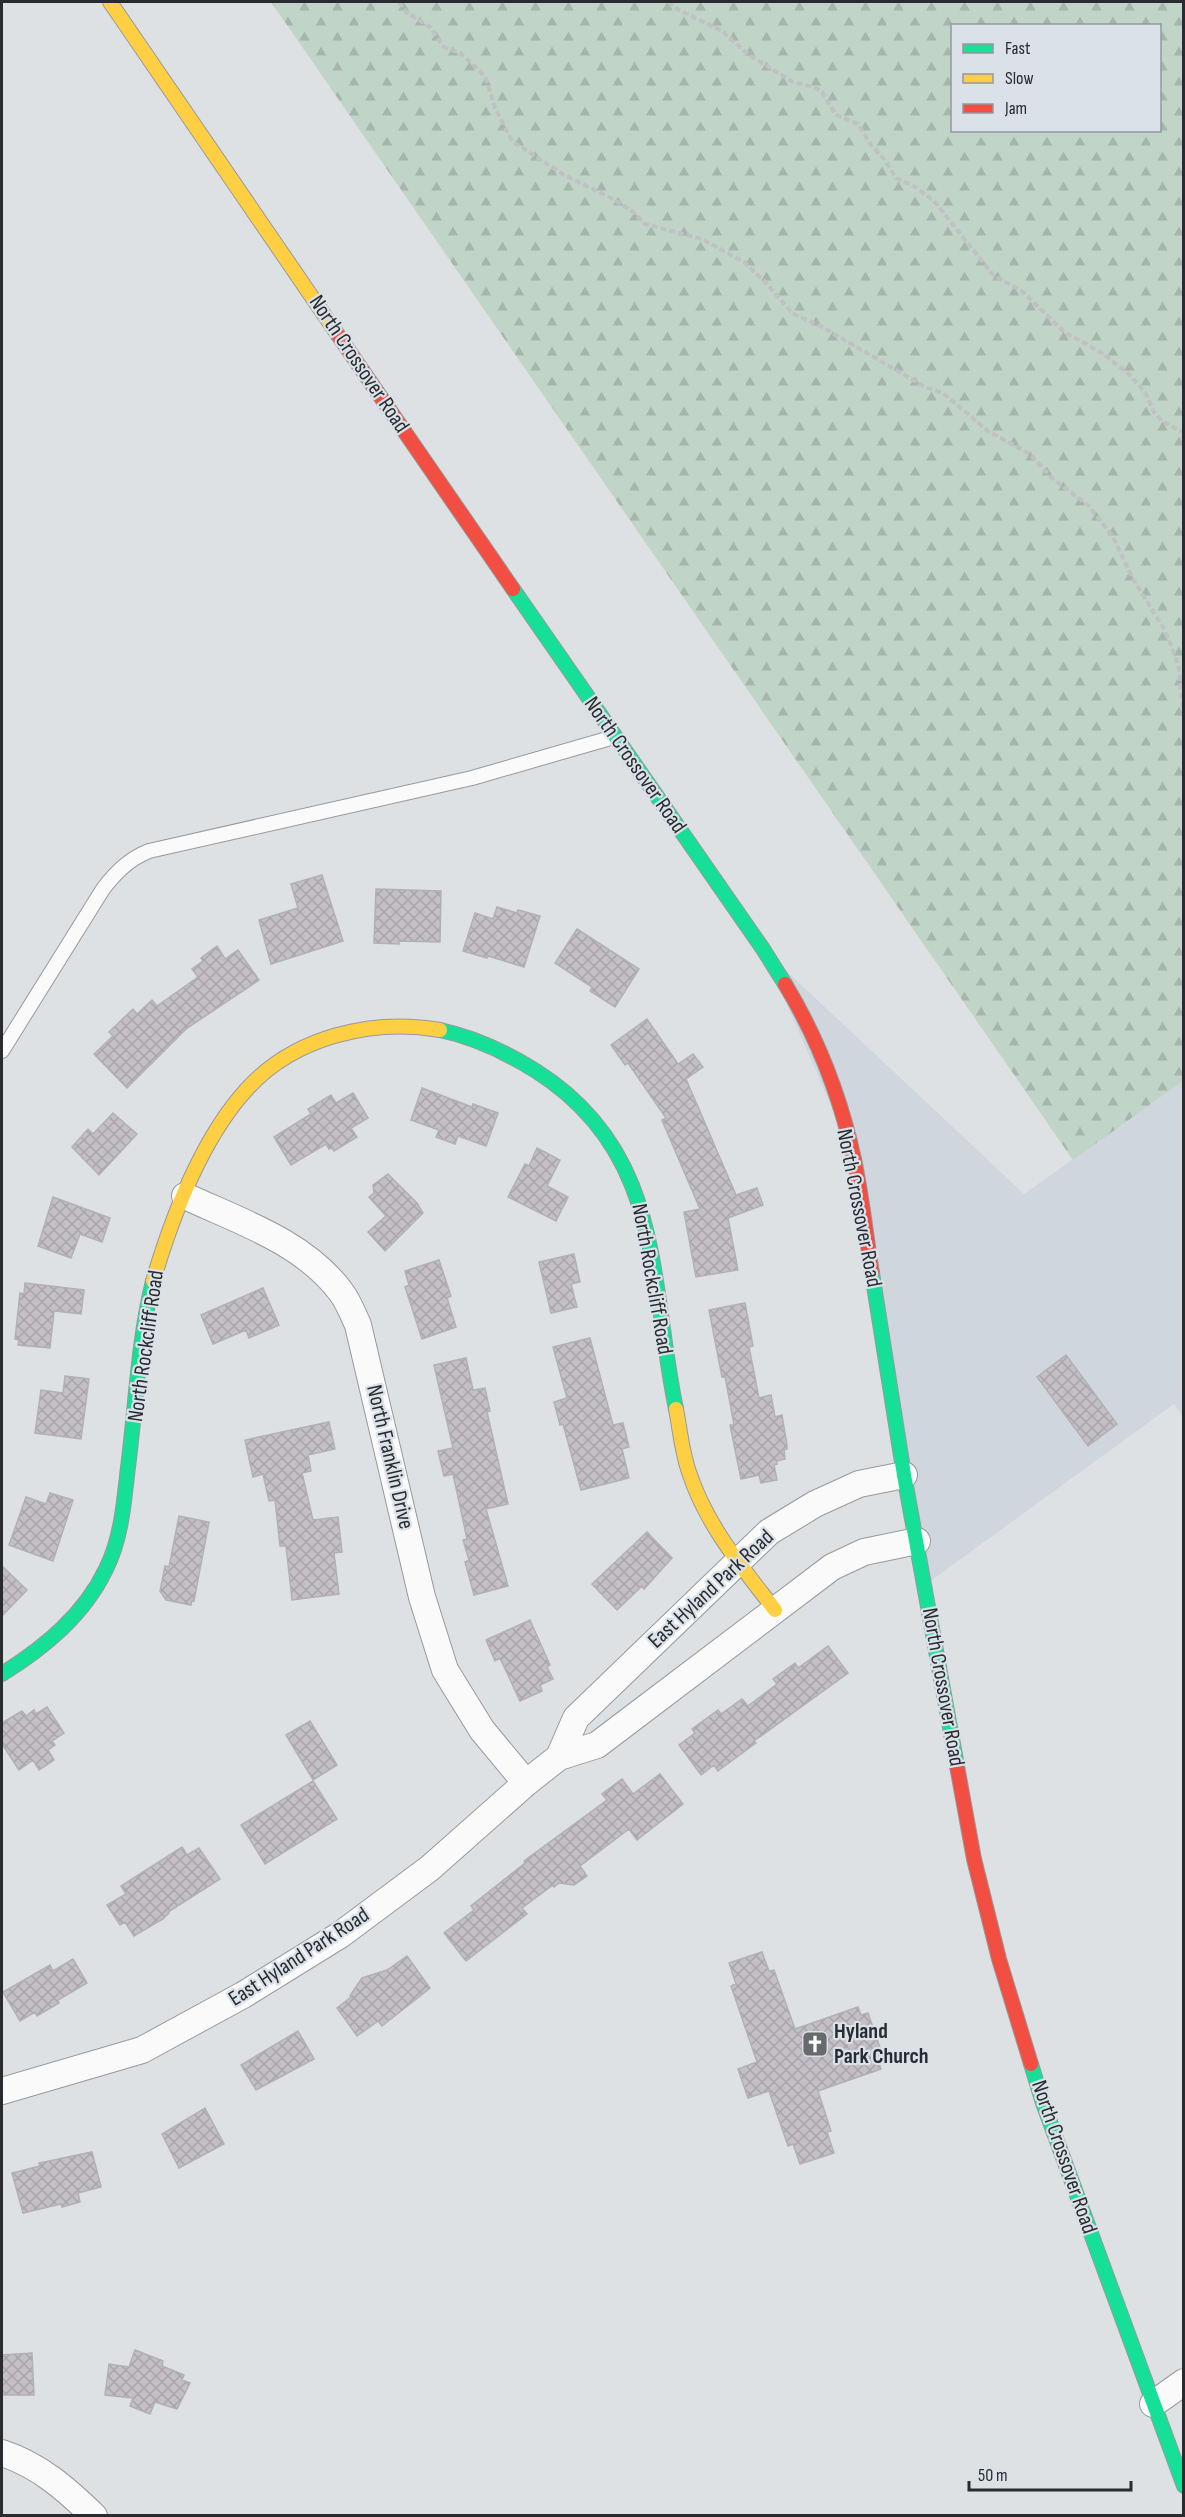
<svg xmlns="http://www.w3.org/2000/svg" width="1185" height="2517" viewBox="0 0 1185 2517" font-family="'Sofia Sans Condensed',sans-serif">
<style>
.built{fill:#cfd6de}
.forest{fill:url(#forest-firs);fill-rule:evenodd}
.building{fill:url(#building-cross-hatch);stroke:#b1b1b3;stroke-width:1.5}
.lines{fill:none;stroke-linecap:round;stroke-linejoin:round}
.lane-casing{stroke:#979a9c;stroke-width:16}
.street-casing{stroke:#979a9c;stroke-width:28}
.fast-casing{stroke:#979a9c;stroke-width:16}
.slow-casing{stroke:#979a9c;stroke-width:16}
.jam-casing{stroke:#979a9c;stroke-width:16}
.path{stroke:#bfc1c3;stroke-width:4;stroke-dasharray:6 3;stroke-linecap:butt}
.lane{stroke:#fafafb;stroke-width:14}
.street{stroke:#fafafb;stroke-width:26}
.fast{stroke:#16e098;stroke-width:14}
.slow{stroke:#ffcf43;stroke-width:14}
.jam{stroke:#f24e42;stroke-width:14}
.labels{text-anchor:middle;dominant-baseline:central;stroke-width:4.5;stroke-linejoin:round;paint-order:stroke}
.street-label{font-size:22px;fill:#292b2e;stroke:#dae1e8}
.poi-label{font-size:22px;font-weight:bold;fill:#292b2e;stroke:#dae1e8;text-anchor:start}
</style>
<defs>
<pattern id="forest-firs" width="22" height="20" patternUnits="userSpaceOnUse" patternTransform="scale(1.5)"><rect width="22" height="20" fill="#c1d4c8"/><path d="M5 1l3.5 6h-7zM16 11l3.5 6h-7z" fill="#a6b6ac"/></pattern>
<pattern id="building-cross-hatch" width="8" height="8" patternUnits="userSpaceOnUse" patternTransform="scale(1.5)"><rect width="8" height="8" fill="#c4bfc5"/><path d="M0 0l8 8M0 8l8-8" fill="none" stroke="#a8a4aa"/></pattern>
</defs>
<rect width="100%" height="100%" fill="#dee1e4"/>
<!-- built -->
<path class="built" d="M763,949L1024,1194L1183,1081V1417L1174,1404L925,1585L854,1159Z"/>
<!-- forest -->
<path class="forest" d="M271,2H1183V1081L1073,1160ZM952,26H1160V130H952Z"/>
<!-- building -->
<path class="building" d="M322,875L343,941L271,964L259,920L298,908L291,884Z
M376,889L441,891L440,942L399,941V944L374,943Z
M497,907L517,913L518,910L540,916L524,967L488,956L487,958L463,951L475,913L493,919Z
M577,929L639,969L615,1007L590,991L592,987L555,963Z
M217,946L225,959L238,950L259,980L186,1029L127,1088L94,1054L113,1036L109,1032L133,1009L137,1014L152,1000L157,1006L198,977L192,969L203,961L201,958Z
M647,1019L678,1064L693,1054L703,1067L686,1079L736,1195L757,1188L763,1205L728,1218L738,1270L696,1277L684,1212L700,1209L662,1120L666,1118L628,1063L625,1065L611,1045Z
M422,1088L472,1107L473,1104L498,1113L486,1146L458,1136L455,1144L436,1137L439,1130L411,1120Z
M353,1093L368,1118L351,1128L357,1137L334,1151L332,1148L329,1149L326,1144L291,1165L274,1137L311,1114L308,1109L331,1095L336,1103Z
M113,1113L137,1134L99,1175L72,1147L88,1129L93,1134Z
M537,1148L560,1160L547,1186L568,1197L556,1221L508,1197L525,1164L529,1166Z
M388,1174L417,1203L423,1213L385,1251L368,1232L386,1216L369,1197L374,1193L373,1185Z
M53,1197L110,1218L102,1242L80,1234L71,1258L38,1246Z
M574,1254L580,1282L571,1284L577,1307L551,1313L539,1262Z
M439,1260L451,1296L447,1298L456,1327L422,1339L405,1287L409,1285L405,1271Z
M25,1283L84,1290L81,1314L54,1311L50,1348L18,1345L19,1340L15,1339L20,1293L24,1294Z
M263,1288L279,1325L249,1338L246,1330L213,1344L201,1315Z
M745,1303L753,1346L749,1347L759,1398L771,1395L775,1417L782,1415L787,1445V1449L784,1450L785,1459L777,1461V1464L774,1465L777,1480L761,1483L759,1475L741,1479L730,1425H734L725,1376L722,1377L709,1310Z
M590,1338L613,1425L623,1423L629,1447L622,1449L629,1478L581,1490L563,1424L560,1425L554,1402L567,1398L553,1347Z
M1066,1355L1117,1424L1088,1446L1037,1377Z
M466,1358L473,1390L485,1388L490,1411L487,1412L508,1504L486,1509L508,1586L474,1595L465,1562L469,1560L463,1540L467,1539L453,1474L444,1476L438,1451L453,1448L434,1365Z
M65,1376L89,1379L81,1439L35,1433L41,1390L63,1393Z
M329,1422L335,1449L308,1455L311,1471L302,1473L313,1520L338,1517L342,1552L334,1553L339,1594L292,1600L286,1546H280L275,1500L269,1501L263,1474L253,1477L245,1440Z
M50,1493L73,1500L53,1561L9,1545L26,1497L46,1504Z
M179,1516L209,1522L194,1601L192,1600L191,1605L166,1600L160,1591L165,1566L169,1567Z
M647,1532L672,1558L644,1589L642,1586L617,1610L592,1584Z
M2,1566L27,1590L2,1616Z
M530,1620L550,1665L547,1667L553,1679L540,1685L542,1691L520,1701L500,1658L495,1661L486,1640Z
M828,1646L848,1673L754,1741L756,1743L718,1771L714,1765L701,1775L679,1745L695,1733L692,1729L718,1710L721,1714L742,1699L748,1706L777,1684L773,1679L795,1663L798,1668Z
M47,1707L64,1733L52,1741L55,1745L48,1750L54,1760L39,1770L33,1760L19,1770L2,1744V1723L22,1711L26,1716L34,1710L36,1714Z
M310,1721L337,1765L313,1780L286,1735Z
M660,1774L683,1804L637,1840L629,1829L580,1866L587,1876L574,1885L559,1883L554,1887L553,1885L522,1908L527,1914L466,1961L444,1933L474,1910L471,1906L525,1863L524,1861L607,1800L602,1794L622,1779L633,1794Z
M313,1781L337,1819L265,1864L241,1825Z
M182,1847L187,1855L199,1848L220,1879L168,1912L169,1913L163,1919L134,1936L125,1922L120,1925L107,1905L126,1894L121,1886Z
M762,1952L769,1971L774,1970L795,2029L858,2007L861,2015L868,2013L884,2059L878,2061L881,2069L818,2091L831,2131L827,2132L834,2153L800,2164L793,2144L788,2146L769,2091L748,2098L738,2069L757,2062L731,1986L736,1984L729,1963Z
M407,1956L430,1988L382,2026L378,2021L357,2036L337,2008L351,1997L350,1996L362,1978L387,1970Z
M73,1959L87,1983L58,2000L59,2003L37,2016L35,2012L20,2021L3,1992L50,1965L53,1971Z
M298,2031L314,2059L256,2090L241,2065Z
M205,2108L224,2144L179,2168L162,2134Z
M92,2152L101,2187L78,2193L80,2202L62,2207L61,2204L23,2213L12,2173L40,2166L39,2163Z
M135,2350L163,2361L162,2366L184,2375L182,2380L190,2383L177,2409L155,2402L150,2414L130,2406L133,2398L105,2395L109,2364L129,2367Z
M32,2353L34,2395H2V2355Z"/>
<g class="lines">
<defs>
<path id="lane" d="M2,1051L103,889C116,872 129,859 149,851L472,778L614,737"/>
<path id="street" d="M185,1196C239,1221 304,1242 341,1292C348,1301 353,1314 358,1325L422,1597L445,1670L482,1730L526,1783
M559,1757L576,1718L769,1532L815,1504L859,1484L904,1475
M2,2091L142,2050L243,1995L340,1935L430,1868L526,1783L559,1757L597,1745L832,1567L864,1552L917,1541
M1153,2404L1184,2382
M2,2453C39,2465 66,2489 94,2516"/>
<path id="fast" d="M513,589L763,949L785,984
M440,1030C474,1037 507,1053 536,1071C664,1152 649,1279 676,1409
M872,1273L904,1475L957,1766
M2,1674C45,1647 84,1615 106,1569C122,1537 124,1501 128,1467C136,1405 138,1342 153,1281
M1031,2064L1043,2103L1184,2486"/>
<path id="slow" d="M110,2L338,335
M153,1281C172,1217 201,1139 247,1089C294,1037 372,1018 440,1030
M676,1409C680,1430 682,1452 689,1472C706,1525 742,1567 775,1610"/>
<path id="jam" d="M338,335L513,589
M785,984C817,1037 841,1099 854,1159C862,1196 866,1235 872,1273
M957,1766L974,1859L999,1959L1031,2064"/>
</defs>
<!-- lane casing -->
<use href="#lane" class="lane-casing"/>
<!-- street casing -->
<use href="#street" class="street-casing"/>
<!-- fast casing -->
<use href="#fast" class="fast-casing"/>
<!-- slow casing -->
<use href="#slow" class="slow-casing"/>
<!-- jam casing -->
<use href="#jam" class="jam-casing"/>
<!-- path -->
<path class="path" d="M399,2L406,12L430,27L444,47L460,53L480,71L486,79L495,108L512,141L564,175L613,199L632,211L645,224L702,239L744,262L766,283L792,313L824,328L925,387L943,393L988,431L1030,454L1052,478L1089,506L1113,537L1133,579L1164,629L1175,655L1179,669L1184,719
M668,2L677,9L722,31L749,55L793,82L814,87L822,92L836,115L858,124L871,145L884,159L896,178L914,186L934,201L994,276L1022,291L1064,332L1102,353L1130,375L1146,394L1154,412L1162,421L1184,433"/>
<!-- lane -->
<use href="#lane" class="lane"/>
<!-- street -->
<use href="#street" class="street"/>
<!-- fast -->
<use href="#fast" class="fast"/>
<!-- slow -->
<use href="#slow" class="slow"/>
<!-- jam -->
<use href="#jam" class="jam"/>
</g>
<!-- icons -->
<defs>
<symbol id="church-square" viewBox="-11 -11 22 22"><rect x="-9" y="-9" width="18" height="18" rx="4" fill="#686b6e" stroke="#dae1e8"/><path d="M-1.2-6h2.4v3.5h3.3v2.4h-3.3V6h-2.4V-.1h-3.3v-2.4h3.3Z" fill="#fff"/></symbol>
</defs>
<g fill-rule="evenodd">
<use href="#church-square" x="800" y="2029" width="30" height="30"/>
</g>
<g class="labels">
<!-- street labels -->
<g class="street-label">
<text transform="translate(359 364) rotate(56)">North Crossover Road</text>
<text transform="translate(635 765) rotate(55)">North Crossover Road</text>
<text transform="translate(859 1208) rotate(79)">North Crossover Road</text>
<text transform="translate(652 1279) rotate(80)">North Rockcliff Road</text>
<text transform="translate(146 1346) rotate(-82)">North Rockcliff Road</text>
<text transform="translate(390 1457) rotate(77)">North Franklin Drive</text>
<text transform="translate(711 1589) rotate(-43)">East Hyland Park Road</text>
<text transform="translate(943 1687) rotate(80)">North Crossover Road</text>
<text transform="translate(299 1957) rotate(-33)">East Hyland Park Road</text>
<text transform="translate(1064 2157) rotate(71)">North Crossover Road</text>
</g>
<!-- poi labels -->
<g class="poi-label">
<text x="834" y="2031">Hyland<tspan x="834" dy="25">Park Church</tspan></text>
</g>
</g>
<!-- border -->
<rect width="1185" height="2517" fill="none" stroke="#292b2e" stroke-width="6"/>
<!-- legend -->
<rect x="951" y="24" width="210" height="108" fill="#dae1e8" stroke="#93989e" stroke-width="1.5"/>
<rect x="963" y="44" width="30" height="9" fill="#16e098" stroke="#93989e" stroke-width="1.5"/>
<text x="1005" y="54" font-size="18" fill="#292b2e">Fast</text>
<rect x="963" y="74" width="30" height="9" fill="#ffcf43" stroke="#93989e" stroke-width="1.5"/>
<text x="1005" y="84" font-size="18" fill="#292b2e">Slow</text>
<rect x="963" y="104" width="30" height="9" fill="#f24e42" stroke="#93989e" stroke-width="1.5"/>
<text x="1005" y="114" font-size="18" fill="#292b2e">Jam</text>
<!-- scale -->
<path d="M969 2481v9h162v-9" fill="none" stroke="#292b2e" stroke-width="3"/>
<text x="978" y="2481" font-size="18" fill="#292b2e" stroke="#dae1e8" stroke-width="4.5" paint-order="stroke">50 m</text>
</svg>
